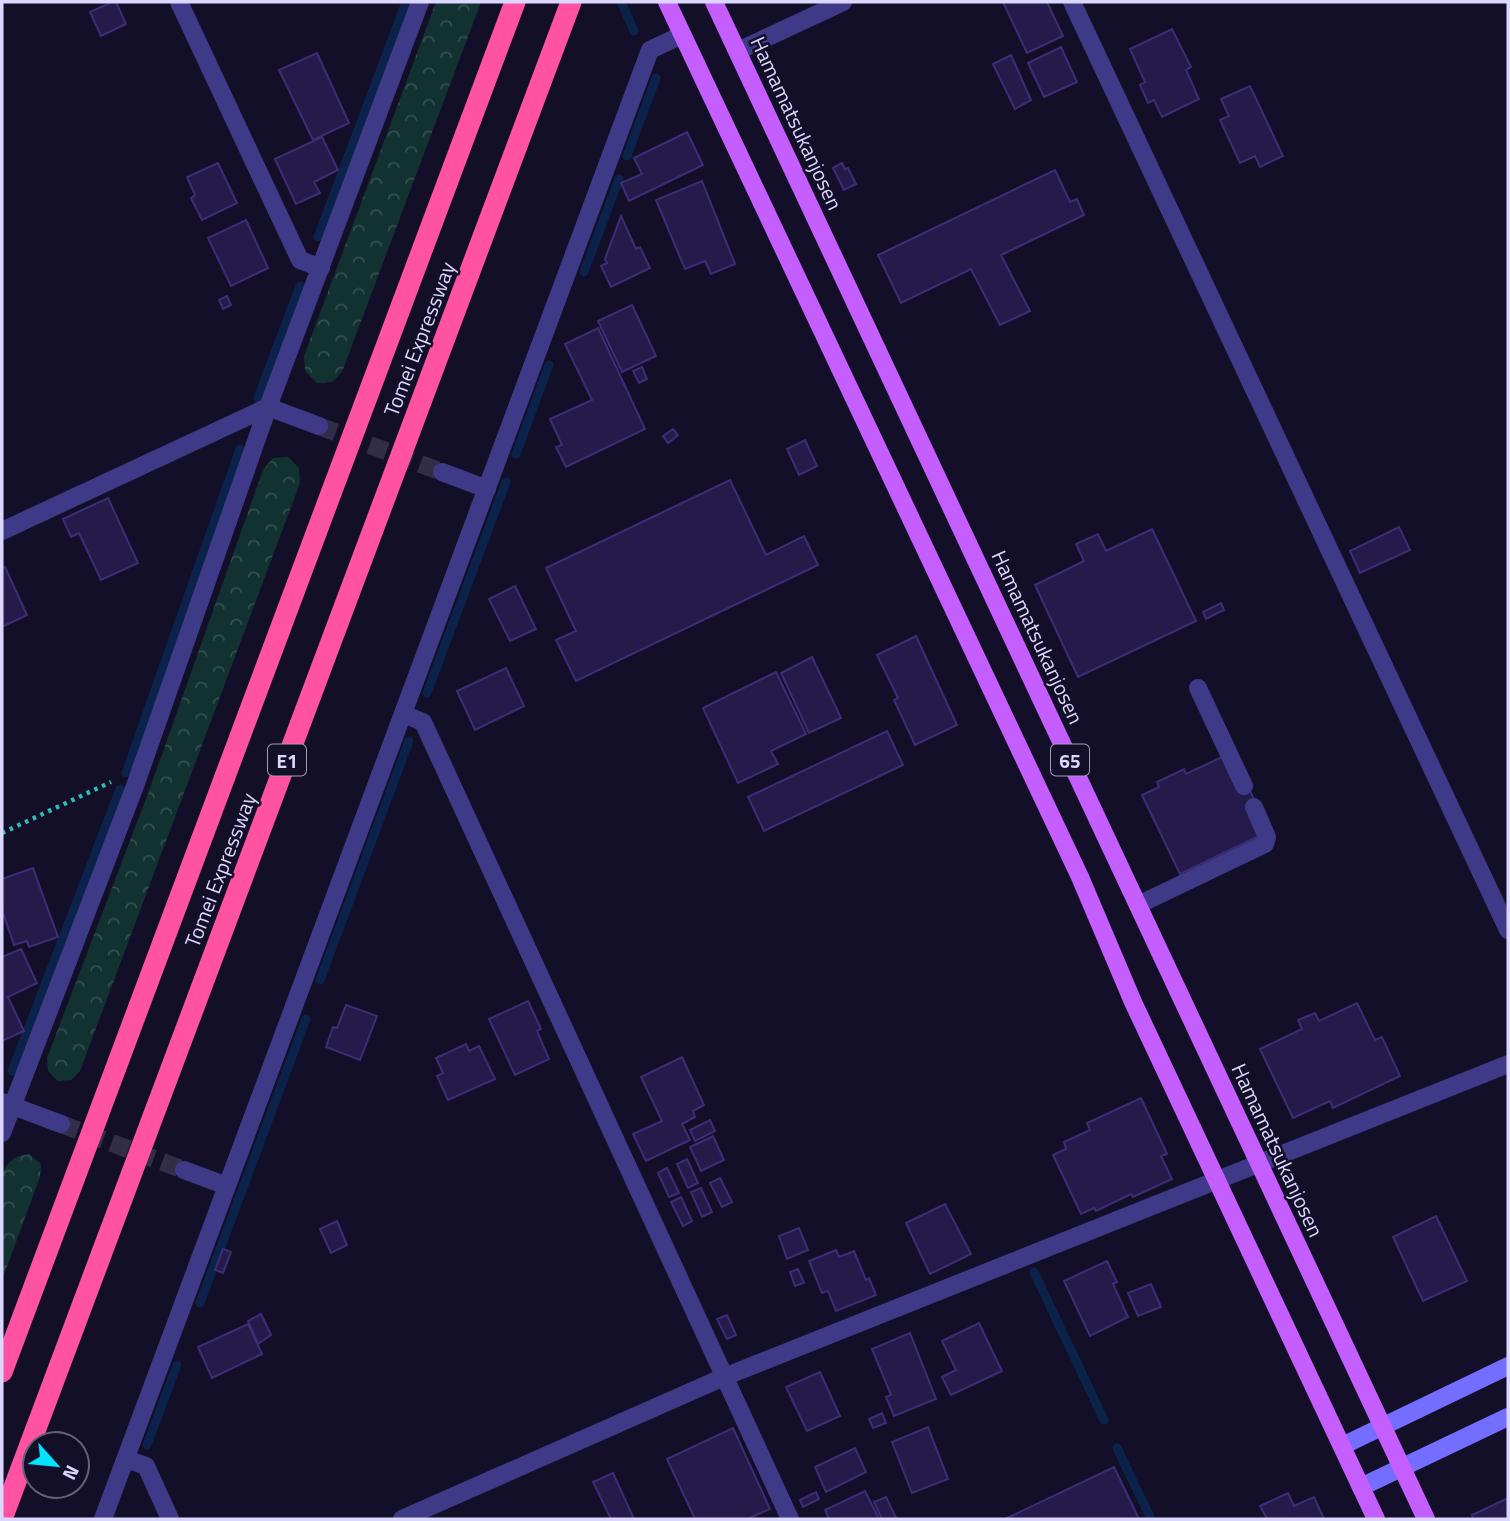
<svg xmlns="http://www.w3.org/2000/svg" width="1510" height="1521" viewBox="0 0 1510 1521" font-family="'Titillium Web',sans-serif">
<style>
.forest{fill:url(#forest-crowns)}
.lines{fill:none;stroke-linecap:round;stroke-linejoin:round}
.stream{stroke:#0b224b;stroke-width:9}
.building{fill:#251b4a;stroke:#3c2d76;stroke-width:2}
.street-tunnel{stroke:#322d48;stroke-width:18;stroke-dasharray:18 9;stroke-linecap:butt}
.path{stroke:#2ebcb6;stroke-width:4.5;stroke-dasharray:3.5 5;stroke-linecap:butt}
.lane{stroke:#3e3a88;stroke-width:18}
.street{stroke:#3e3a88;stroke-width:18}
.secondary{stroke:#736eff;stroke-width:18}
.primary{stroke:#c55eff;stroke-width:18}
.highway{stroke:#ff52a2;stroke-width:21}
.labels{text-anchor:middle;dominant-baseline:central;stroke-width:5;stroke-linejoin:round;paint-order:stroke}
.shield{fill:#140f28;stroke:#a09bbe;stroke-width:2}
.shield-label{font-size:19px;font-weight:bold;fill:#dcd7ff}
.street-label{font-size:21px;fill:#dcd7ff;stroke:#140f28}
</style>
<defs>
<pattern id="forest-crowns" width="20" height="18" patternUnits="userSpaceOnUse" patternTransform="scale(1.75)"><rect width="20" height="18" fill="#123232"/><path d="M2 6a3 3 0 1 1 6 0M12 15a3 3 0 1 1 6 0" fill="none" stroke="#344f51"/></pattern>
</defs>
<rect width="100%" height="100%" fill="#140f28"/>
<!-- forest -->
<path class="forest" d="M436,2H481L342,372L332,382L317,383L305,371L304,356Z
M288,457L299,468L300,483L80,1071L71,1080L58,1081L48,1071L47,1058L149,791L263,470L273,458Z
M29,1154L41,1164L40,1177L2,1280V1175C7,1161 15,1156 29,1154Z"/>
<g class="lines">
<!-- stream -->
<path class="stream" d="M621,2L634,31
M627,156L656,78
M318,237L406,2
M584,272L619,179
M258,398L300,286
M516,454L549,365
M427,693L506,482
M126,773L240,449
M320,980L409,741
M12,1071L120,789
M1034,1272L1104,1420
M200,1303L306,1019
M147,1445L177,1365
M1117,1448L1151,1519"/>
</g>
<!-- building -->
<path class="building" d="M112,2H116L126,24L101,36L90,12Z
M1003,2H1047L1063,36L1027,53Z
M1172,29L1191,67L1186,70L1199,99L1162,117L1154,100L1148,103L1140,85L1145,82L1130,49Z
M1061,47L1077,82L1044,97L1028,63Z
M317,53L349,123L313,140L279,70Z
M1011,55L1031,100L1015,109L993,64Z
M1250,86L1283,156L1260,167L1255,156L1240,163L1220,120L1229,116L1221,99Z
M687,132L703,165L629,201L621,183L642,174L634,158Z
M322,137L338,170L314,182L320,193L296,204L275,159Z
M218,163L237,203L202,220L191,198L195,195L187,177Z
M842,163L845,169L848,168L856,184L844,190L833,168Z
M1055,170L1070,202L1077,199L1084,215L1001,255L1030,311L1000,325L971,269L901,303L878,255Z
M702,181L735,264L711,274L705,261L685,269L656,200Z
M621,216L636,249L640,247L650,268L611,287L601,266L607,263L605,259Z
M246,220L268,268L231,286L208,238Z
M227,296L231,305L223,309L219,300Z
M632,305L656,356L622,372L598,321Z
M598,328L645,429L566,467L556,447L562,445L550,419L592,400L565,344Z
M642,367L647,379L639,383L633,371Z
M673,429L678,435L668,443L663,436Z
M805,440L817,466L799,475L787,449Z
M730,480L766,555L804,536L818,565L576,681L556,640L576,631L546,568Z
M108,498L138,563L101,580L79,533L71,537L63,519Z
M1399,527L1410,550L1360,573L1350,551Z
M1152,529L1196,621L1078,677L1035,585L1084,561L1076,544L1098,534L1106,551Z
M5,567L27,615L2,627V569Z
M515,586L536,629L510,641L489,599Z
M1221,603L1224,610L1206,619L1203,612Z
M916,636L957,725L915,745L894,700L898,698L877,655Z
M812,657L841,718L809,733L781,673Z
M506,668L524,706L475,730L457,691Z
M776,672L806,734L771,751L778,764L738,783L703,708Z
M887,731L903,765L764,831L748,797Z
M1224,756L1247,785L1257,805L1261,835L1180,874L1142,795L1159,787L1157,782L1184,769L1186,774Z
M33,868L58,937L29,947L27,941L14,945L2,910V879Z
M21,949L37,983L8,997L24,1031L2,1041V957Z
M528,1001L541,1029L537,1031L549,1059L515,1075L489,1019Z
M1357,1003L1375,1040L1382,1037L1400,1076L1333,1108L1330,1101L1293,1118L1260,1049L1302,1029L1298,1020L1315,1013L1319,1021Z
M346,1005L377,1016L360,1060L326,1047L333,1027L337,1028Z
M466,1044L469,1051L479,1046L495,1079L448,1100L437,1076L443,1073L436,1058Z
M682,1057L704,1105L693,1111L695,1117L682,1124L690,1140L646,1161L633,1134L662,1121L641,1077Z
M1141,1098L1167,1154L1161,1156L1172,1179L1133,1197L1131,1194L1096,1211L1094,1208L1081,1214L1053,1155L1066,1149L1064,1142L1090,1130L1087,1123Z
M710,1120L715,1131L695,1141L690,1130Z
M713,1136L724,1160L701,1171L690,1147Z
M687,1159L698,1183L688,1188L677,1164Z
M667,1168L679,1193L669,1197L658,1173Z
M720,1178L732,1202L722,1207L710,1183Z
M701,1188L712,1212L702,1217L691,1192Z
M681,1197L692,1221L683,1226L671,1202Z
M945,1204L971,1254L930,1274L906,1223Z
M1436,1216L1467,1281L1423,1301L1393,1237Z
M337,1221L347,1245L331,1253L320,1229Z
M799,1228L808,1250L787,1259L779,1236Z
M223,1249L231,1252L223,1273L215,1270Z
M836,1250L839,1257L854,1251L866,1280L869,1278L876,1295L836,1311L828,1291L822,1293L809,1261Z
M1107,1261L1117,1282L1113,1284L1128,1317L1090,1336L1064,1281Z
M798,1269L804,1283L795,1286L790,1272Z
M1151,1284L1161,1307L1138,1316L1128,1293Z
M261,1314L271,1335L258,1344L248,1321Z
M727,1315L736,1335L727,1339L717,1319Z
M979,1323L1002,1371L951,1395L942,1377L956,1370L942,1341Z
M248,1324L262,1354L212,1378L198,1347Z
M910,1333L936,1399L894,1416L886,1397L891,1395L872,1349Z
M820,1372L840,1416L807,1431L786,1387Z
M882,1413L886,1423L873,1428L869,1419Z
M928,1427L948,1479L912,1493L892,1442Z
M733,1428L770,1509L747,1519H695L667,1459Z
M855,1448L866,1472L826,1492L815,1467Z
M1114,1467L1139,1519H1005Z
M613,1473L634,1519H611L593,1482Z
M865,1491L879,1519H829L825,1510Z
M816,1492L819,1499L803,1507L800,1500Z
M1288,1493L1294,1506L1314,1497L1324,1519H1267L1260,1506Z
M886,1497L896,1518L893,1519H882L874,1502Z
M1508,1498V1519H1473L1472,1515Z"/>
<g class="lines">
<!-- street-tunnel -->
<path class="street-tunnel" d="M319,426L442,472
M61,1124L184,1170"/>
<!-- path -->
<path class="path" d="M2,833L111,782"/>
<!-- lane -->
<path class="lane" d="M1198,688L1244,786
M1138,905L1265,844L1267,837L1254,807"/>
<!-- street -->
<path class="street" d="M179,2L300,260L321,268
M1072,2L1508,930
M738,51L843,2
M442,472L487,489
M2,531L268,407L319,426
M403,714L423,722L790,1519
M2,1102L61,1124
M2,1133L135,786L268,407L420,2
M184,1170L227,1186
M126,1459L146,1466L170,1519
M103,1519L650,50L682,35
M402,1519L724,1377L1508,1064"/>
<!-- secondary -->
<path class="secondary" d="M1342,1446L1508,1366
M1361,1487L1508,1417"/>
<!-- primary -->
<path class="primary" d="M667,2L1080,877L1133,1002L1376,1519
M714,2L1426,1519"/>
<!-- highway -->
<path class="highway" d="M2,1372L515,2
M2,1519L571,2"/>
</g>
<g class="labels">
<!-- shield labels -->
<g class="shield">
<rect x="268" y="744.5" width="38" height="31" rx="5"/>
<rect x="1051" y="744.5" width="38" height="31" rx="5"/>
</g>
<g class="shield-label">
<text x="287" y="760">E1</text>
<text x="1070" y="760">65</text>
</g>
<!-- street labels -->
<g class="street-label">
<text transform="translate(797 123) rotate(65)">Hamamatsukanjosen</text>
<text transform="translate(419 339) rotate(-69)">Tomei Expressway</text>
<text transform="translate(1038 637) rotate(65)">Hamamatsukanjosen</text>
<text transform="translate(220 870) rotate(-69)">Tomei Expressway</text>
<text transform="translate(1278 1150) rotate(65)">Hamamatsukanjosen</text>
</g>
</g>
<!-- border -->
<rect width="1510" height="1521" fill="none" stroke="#dcd7ff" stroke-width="7"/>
<!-- north arrow -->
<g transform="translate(56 1465) rotate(117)"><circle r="33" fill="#140f28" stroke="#645f7e" stroke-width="2"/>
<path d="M0-5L12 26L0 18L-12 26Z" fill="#03e2ff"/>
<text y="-10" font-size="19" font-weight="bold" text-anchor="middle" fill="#dcd7ff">N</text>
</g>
</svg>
